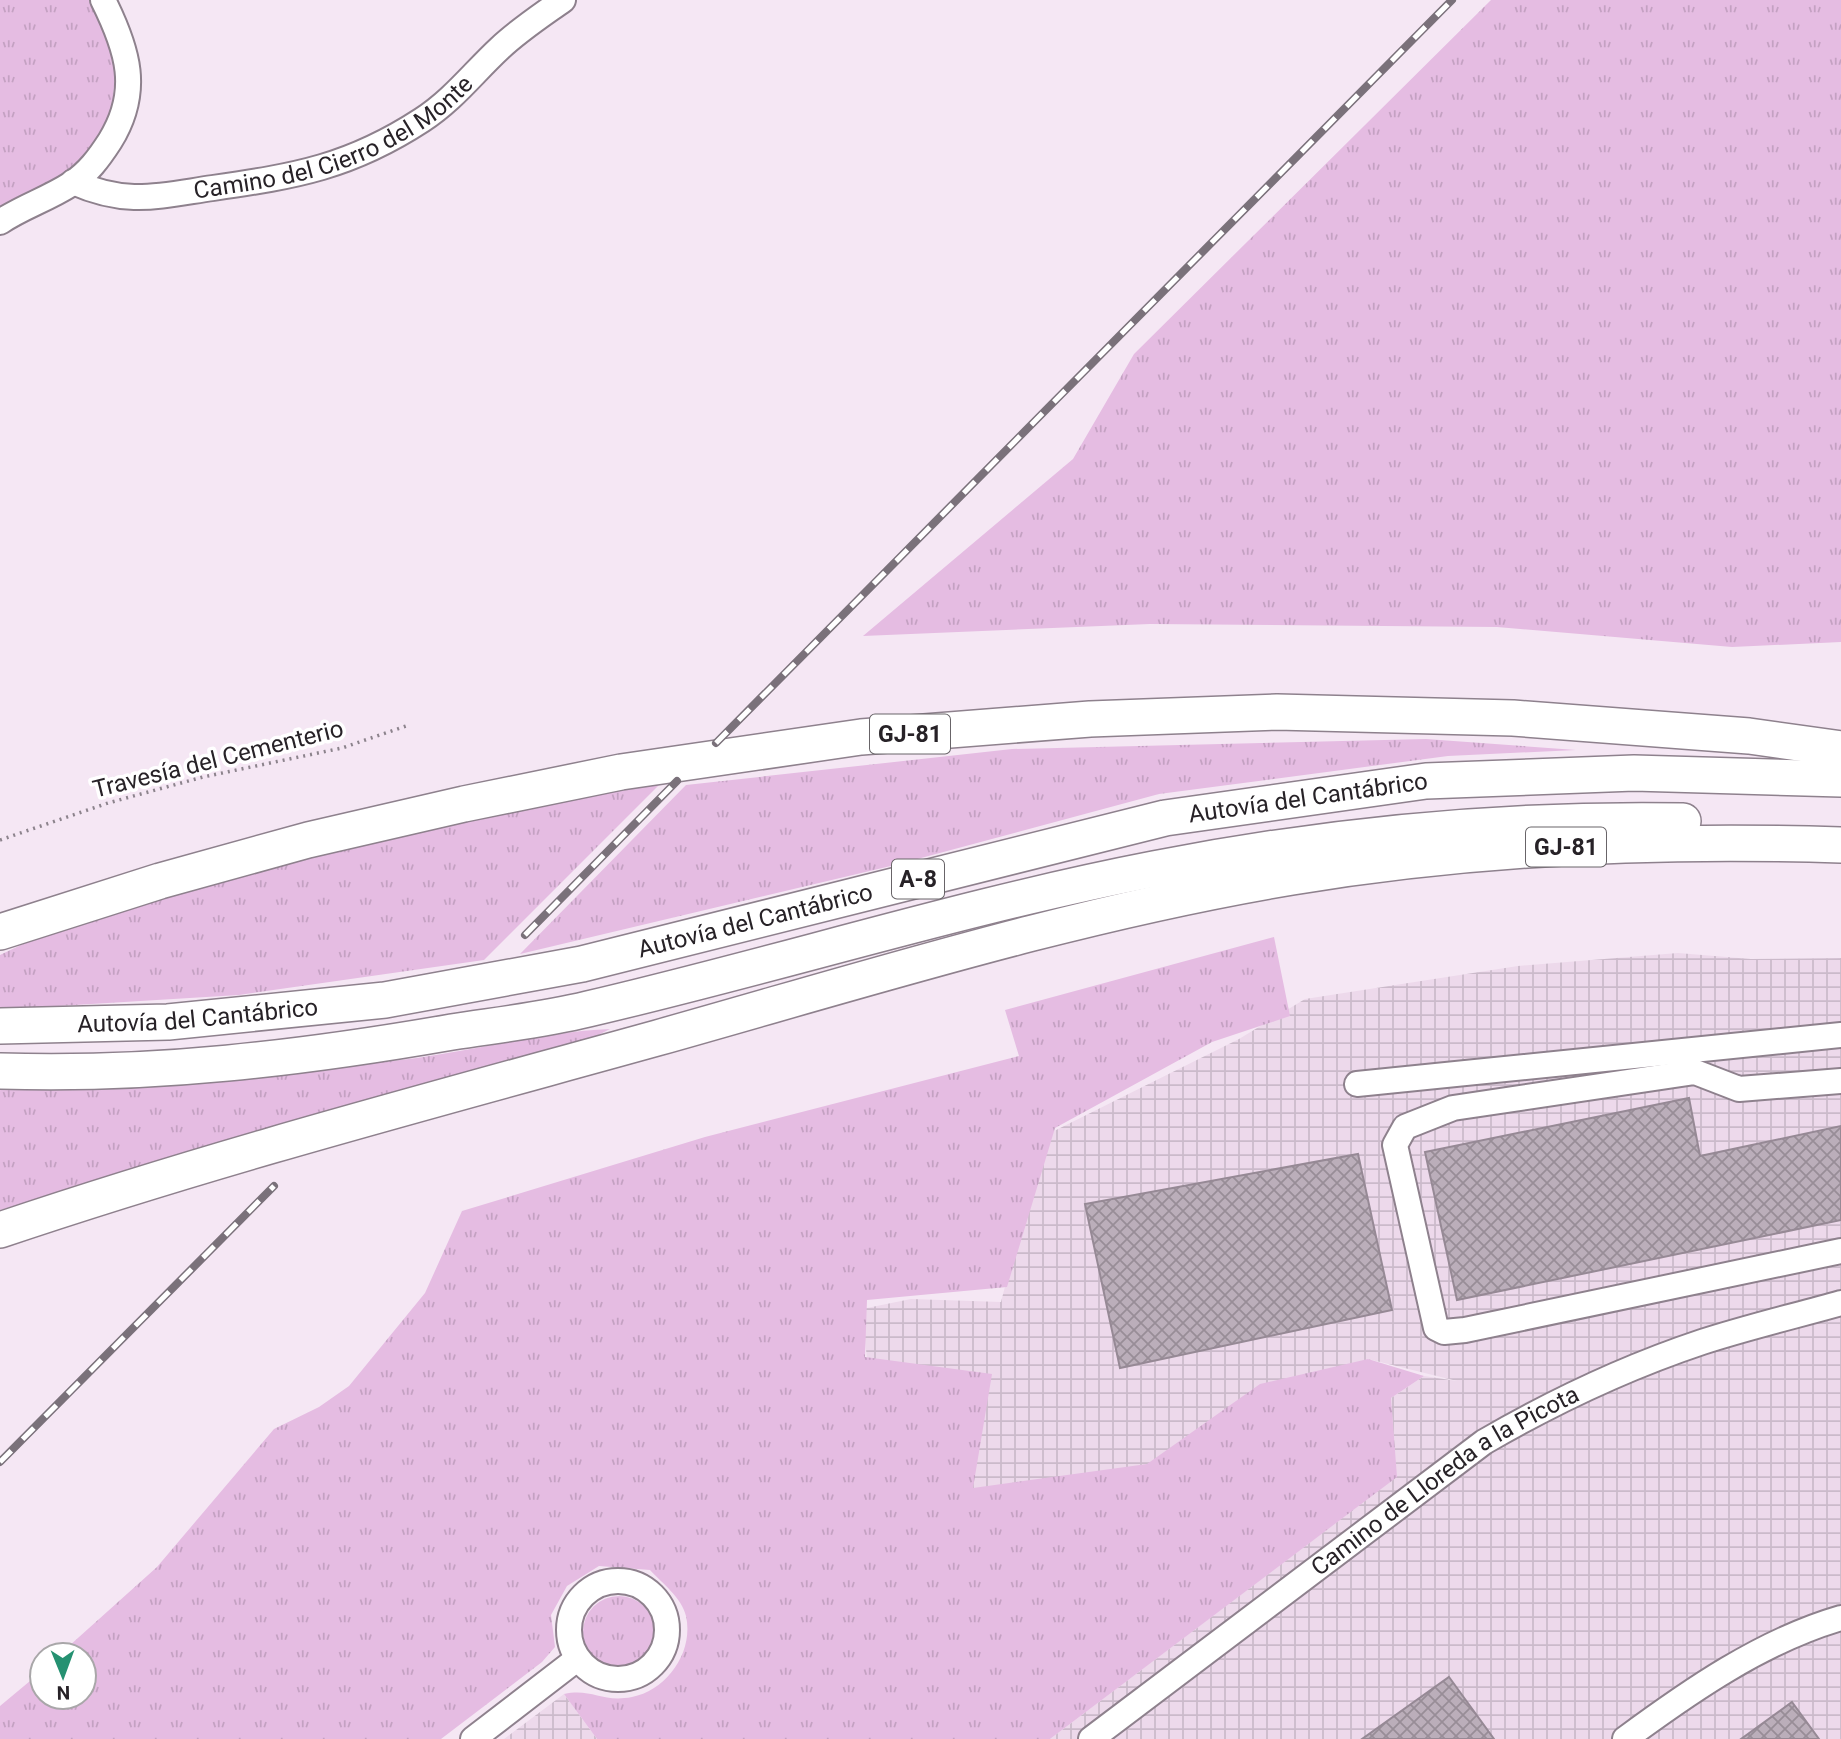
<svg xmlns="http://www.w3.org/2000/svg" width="1841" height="1739" viewBox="0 0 1841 1739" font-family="Roboto,sans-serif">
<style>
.industrial{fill:url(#industrial-grid)}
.grass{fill:url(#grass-tufts)}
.building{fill:url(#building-cross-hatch);stroke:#968995;stroke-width:2}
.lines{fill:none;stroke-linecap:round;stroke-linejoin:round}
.minor-casing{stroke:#8e818d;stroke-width:28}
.highway-casing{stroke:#8e818d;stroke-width:38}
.path{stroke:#8c838c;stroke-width:3.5;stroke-dasharray:2 5;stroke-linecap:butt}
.minor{stroke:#fff;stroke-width:24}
.highway{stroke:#fff;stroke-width:35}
.rail-casing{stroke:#7a717a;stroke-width:8}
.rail{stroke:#fff;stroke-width:5;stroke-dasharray:16;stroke-linecap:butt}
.labels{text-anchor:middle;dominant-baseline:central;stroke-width:7;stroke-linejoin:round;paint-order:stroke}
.shield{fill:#fff;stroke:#686468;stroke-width:2}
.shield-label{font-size:23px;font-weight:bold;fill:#272227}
.street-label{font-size:24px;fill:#272227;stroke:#fff}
</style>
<defs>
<pattern id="industrial-grid" width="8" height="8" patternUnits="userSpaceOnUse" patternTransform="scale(1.75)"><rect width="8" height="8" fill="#edd9eb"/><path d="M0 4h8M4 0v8" fill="none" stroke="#cbbaca"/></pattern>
<pattern id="grass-tufts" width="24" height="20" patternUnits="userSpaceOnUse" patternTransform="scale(1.75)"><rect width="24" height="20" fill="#e5bce2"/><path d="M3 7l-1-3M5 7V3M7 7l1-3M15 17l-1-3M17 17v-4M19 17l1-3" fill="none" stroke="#c4a1c2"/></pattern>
<pattern id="building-cross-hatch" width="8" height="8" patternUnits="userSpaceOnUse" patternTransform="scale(1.75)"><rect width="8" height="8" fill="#bbaeba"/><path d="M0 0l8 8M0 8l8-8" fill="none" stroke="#988d97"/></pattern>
</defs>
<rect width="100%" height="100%" fill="#f5e7f4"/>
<!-- industrial -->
<path class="industrial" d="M1678,953L1751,959L1841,958V1739H1050L1396,1477L1391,1398L1424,1376L1457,1381L1368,1359L1143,1478L970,1495L868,1369L862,1309L911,1299L1001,1302L1044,1136L1239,1039L1305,999L1518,966Z
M564,1694L597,1739H504Z"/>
<!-- grass -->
<path class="grass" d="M0,0H92L116,65L111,118L99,138L75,168L0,212Z
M1491,0H1841V642L1732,647L1497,627L1150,624L863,636L1073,459L1134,354Z
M1426,739L1576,750L1448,756L1159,794L895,865L520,954L686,785L1012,749Z
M665,779L484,960L239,995L42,1007H0V955C98,907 206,879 312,854C429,826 547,802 665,779Z
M1274,937L1290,1016L1212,1042L1055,1128L1007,1287L867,1300L865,1357L992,1374L973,1488L1147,1464L1260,1384L1368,1359L1424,1376L1391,1398L1397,1477L1050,1739H597L564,1694C592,1688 602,1703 632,1697C667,1690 694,1652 686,1616C682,1598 662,1583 650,1570L599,1566L567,1586L551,1615L555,1647L542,1662L441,1739H0V1706L42,1671V1697H84V1655H59L157,1567L274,1429L319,1407L349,1386L425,1293L462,1211L705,1137L1019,1056L1005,1010Z
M610,1029L565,1052L221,1145L0,1210V1089C140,1087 278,1075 417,1058C482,1049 544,1032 610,1029Z
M583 1632a36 36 0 1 1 72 0a36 36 0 1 1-72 0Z"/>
<!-- building -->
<path class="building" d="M1689,1098L1700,1156L1841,1126V1220L1457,1300L1425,1152Z
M1358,1154L1392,1310L1120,1368L1085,1204Z
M1449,1677L1494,1739H1362Z
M1792,1702L1819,1739H1741Z"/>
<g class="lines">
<defs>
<g id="minor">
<path id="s1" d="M73,182C127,206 158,196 213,188C296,176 350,167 422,120C453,100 474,72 500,48C519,30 542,15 563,0"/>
<path d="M0,222C22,207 48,199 71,184C88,173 99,158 110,141C141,91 128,50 103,0"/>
<path d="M1841,1081L1739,1089L1695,1072L1453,1108L1405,1127L1395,1145L1436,1328L1444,1332L1465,1330L1841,1251"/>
<path d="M1357,1084L1841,1035"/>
<circle cx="618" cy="1630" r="49"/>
<path d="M473,1739L577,1659"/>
<path id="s2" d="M1091,1739L1484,1442C1553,1402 1627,1367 1702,1342C1748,1327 1795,1316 1841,1303"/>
<path d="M1625,1739C1690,1691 1762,1641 1841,1618"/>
</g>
<g id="highway">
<path d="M0,932L160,881L308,840L464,804L621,772L861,737L1090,719L1277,712L1513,718L1749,736L1841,749"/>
<path id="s3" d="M0,1026L168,1022L385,1000L582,964L1165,818L1426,781L1634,773L1841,779"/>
<path d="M0,1071C152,1076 303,1058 452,1032C497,1025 543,1020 588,1009C777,965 963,906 1154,869C1327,835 1507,818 1683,821"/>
<path d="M0,1230C216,1157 437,1099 657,1038C867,979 1076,913 1292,877C1473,847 1657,839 1841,845"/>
</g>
</defs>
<!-- minor casing -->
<use href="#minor" class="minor-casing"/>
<!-- highway casing -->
<use href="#highway" class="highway-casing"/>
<!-- path -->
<path class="path" d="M0,840L108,803L203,777L342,748L406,726"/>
<!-- minor -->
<use href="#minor" class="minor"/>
<!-- highway -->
<use href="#highway" class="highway"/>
<defs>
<path id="rail" d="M716,743L1452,0
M525,935L677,781
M0,1462L274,1186"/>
</defs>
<!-- rail casing -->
<use href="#rail" class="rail-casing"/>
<!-- rail -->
<use href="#rail" class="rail"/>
</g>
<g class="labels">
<!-- shield labels -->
<g class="shield">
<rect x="870" y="714.5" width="80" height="39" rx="5"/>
<rect x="1526" y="827.5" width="80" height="39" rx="5"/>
<rect x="892" y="859.5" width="52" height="39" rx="5"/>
</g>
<g class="shield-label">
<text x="910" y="734">GJ-81</text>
<text x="1566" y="847">GJ-81</text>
<text x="918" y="879">A-8</text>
</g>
<!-- street labels -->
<g class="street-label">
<text stroke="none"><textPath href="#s1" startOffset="275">Camino del Cierro del Monte</textPath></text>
<text transform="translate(218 759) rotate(-14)">Travesía del Cementerio</text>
<text stroke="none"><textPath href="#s3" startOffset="1332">Autovía del Cantábrico</textPath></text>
<text stroke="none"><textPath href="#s3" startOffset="765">Autovía del Cantábrico</textPath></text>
<text stroke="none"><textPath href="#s3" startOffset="198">Autovía del Cantábrico</textPath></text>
<text stroke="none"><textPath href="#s2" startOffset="439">Camino de Lloreda a la Picota</textPath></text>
</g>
</g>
<!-- north arrow -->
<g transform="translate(63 1676) rotate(179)"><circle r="33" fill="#ffffff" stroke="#a9a7a9" stroke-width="2"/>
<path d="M0-5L12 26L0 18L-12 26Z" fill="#259171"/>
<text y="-10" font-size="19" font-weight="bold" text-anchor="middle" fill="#272227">N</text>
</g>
</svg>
